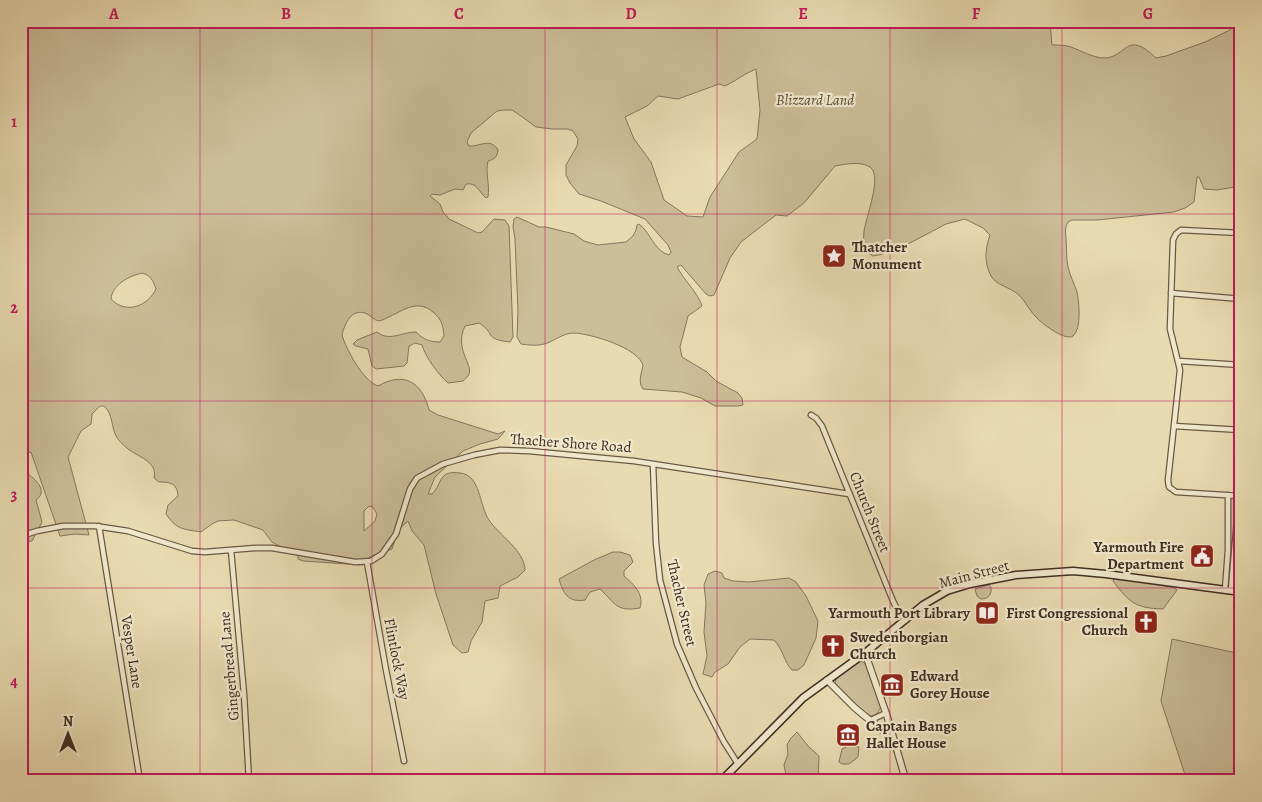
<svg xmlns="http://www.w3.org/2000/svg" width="1262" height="802" viewBox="0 0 1262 802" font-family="Alegreya,serif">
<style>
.green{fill:#ccbe99;stroke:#86765e;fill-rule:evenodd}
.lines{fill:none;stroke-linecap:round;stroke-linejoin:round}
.minor-casing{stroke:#6a5946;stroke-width:7}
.tertiary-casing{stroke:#6a5946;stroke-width:8}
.secondary-casing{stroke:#402e23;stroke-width:9}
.minor{stroke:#f1e8cc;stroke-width:4.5}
.tertiary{stroke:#f1e8cc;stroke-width:5.5}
.secondary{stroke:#f1e8cc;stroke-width:6}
.grid{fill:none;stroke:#c2185b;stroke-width:1;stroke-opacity:0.55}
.labels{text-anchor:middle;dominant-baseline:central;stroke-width:4.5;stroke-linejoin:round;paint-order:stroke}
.park-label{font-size:15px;font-style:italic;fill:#5c4b3b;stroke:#f1e8cc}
.poi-label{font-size:15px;font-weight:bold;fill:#402e23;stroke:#f1e8cc;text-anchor:start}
.street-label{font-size:15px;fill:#402e23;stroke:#f1e8cc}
.neatline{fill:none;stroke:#c2185b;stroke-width:2}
.grid-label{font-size:16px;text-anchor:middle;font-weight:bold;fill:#c2185b}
</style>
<rect width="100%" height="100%" fill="#e9dbb1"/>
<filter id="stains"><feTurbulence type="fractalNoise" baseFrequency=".004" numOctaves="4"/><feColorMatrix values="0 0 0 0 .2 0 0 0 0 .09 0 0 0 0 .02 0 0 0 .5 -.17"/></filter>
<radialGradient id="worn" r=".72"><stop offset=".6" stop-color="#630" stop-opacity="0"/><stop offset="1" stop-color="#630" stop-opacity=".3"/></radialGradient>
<!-- green -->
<path class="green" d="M21,21H1050L1052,45C1058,45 1065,45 1071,47C1082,51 1093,58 1105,58C1127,57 1126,29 1156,58L1166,56L1205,42L1230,30L1236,24L1241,23V186L1217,190L1204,189L1199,177H1197L1194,202L1185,208L1174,212L1097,220H1072L1068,222C1064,229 1066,233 1066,240C1067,249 1066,258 1068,267C1070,276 1074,283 1077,292C1079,301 1082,329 1073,336C1065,341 1044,325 1038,319C1030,312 1026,302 1019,295C1010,287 997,286 991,276C984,263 985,249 990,235L983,228L965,219L946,224L910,243L883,254L873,256L865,251C864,245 863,238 864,232C865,219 883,176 870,167C860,161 846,164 835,166L804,203L787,216L776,215L741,242L730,258L714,295L710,296L706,294L681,265L677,267C684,280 698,293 702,306L688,316L680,347L682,357L707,372L716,381L738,393L742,398L743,405L738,406H715L701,398L682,392L643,389C638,383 641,374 643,366C640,348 589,333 573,333C563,333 553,342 544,344C537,346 528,345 521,344L517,337L518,311L515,239L513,227L514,219L517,217L539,227H546L574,234L584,241L598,245L626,242L633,236L636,230L637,225L639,224C651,233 654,251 669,255L671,252L668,245L645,219L601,201L579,194L570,183L566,175V165L577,146L578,139L573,131L568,129H552L536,127L518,114L512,110H504L497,111L471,133L467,142L469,146C480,147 490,137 498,150C497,157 495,159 488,161C485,172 490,185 488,197L486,198C479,192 477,182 466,184L463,190L455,189L440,195L432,194L430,196L440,204L443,212L449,219L478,233L482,232L494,219L505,220L509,226L513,337L510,342C483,339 496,333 479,323L465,326C454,349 473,364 469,374C468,377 465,379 463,381L448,383C438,374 426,358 422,345L415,343L409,346L407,363L404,366L376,369L372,366L368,349L356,346L353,344L357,340L377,332C389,342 402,332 416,332C423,339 429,342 440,342L444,336C443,326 442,319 433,312C415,296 397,316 379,321C373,320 371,315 365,313C351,309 345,323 342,335C346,349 363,381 378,386C404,371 422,382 429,410L438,415L498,434L505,431L498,439L480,444L463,451L435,477L428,494H432C443,483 438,470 460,473C481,475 479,506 489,520C498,534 525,551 525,570L518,577L500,586L498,598L485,601L482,622L471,641L468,652L462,653L453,645L436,594L424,545L412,531L408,521L398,530L392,549L369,557L363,565L303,561L298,559V553L290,552L272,542L263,530L234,520L218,521L212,524L201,532C183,529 177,530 166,514L168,505L178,496C177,483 170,482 159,482L154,478C158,461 137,457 127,448C123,445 118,440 116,436C111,426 113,414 104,406H100L92,414L91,424L81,431L68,457L89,535L75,534L60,536L31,452L21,456ZM756,69L760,110L757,139L739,152L710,197L703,217L687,216L664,200L651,162L634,139L625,117L647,106L658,96L678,99L719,84L725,86C736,81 745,73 756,69ZM142,273C150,275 153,280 156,289C148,306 126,315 111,299C112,285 129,276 142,273ZM372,506L377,514L375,521L364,531V511L368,507Z
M21,469C30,475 51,489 36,500L42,522L32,541L21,542Z
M1232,498L1237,500L1232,549L1230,547V500Z
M613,552H620L630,555L633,562L624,571V576C634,585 644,593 640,608C616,612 616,604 600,589L590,592L585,600C568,603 563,593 559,579L594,560Z
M715,571L722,573L724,578L733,581L749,582L789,578L796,582L806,596L818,621L816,638L804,665L798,670H792C784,662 784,651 774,640L750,639L740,647L728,664L715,672L712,677L703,674L707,656L704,632L706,603L704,585L708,574Z
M1114,578L1173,587L1177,590L1163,609C1135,608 1130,603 1113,581Z
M989,585L991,587C992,594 989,599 981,599L977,596L975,589Z
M1172,639L1241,654V759L1235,781H1187L1161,701Z
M861,661L866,664L881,706C878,715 873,719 864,713L835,684L836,678Z
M797,732L808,746L819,756L818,781H787L784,765L788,754L787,745L791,738Z
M850,745L859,747L858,757L849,764H842L839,762L842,749Z"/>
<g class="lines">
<defs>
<path id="minor" d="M1241,233L1181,230L1176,234L1173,240L1170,329L1180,370L1168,480L1169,487L1176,492L1241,496
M1171,293L1241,299
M1179,361L1241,365
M811,415L816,418L822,426L893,601L898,611L906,620
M1174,426L1241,430
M653,464L656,543L660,580L677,644L696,688L724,742L738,764
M99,526L140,781
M21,536L37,531L63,526H95L128,531L192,551L205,552L255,548H272L355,562L371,561L382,554L396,534L410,489L417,478L443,464L474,455L500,450L529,451L634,461L849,494
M231,550L244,694L249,781
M367,562L386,670L404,761
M1225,590L1228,550V495
M1231,590L1239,496
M871,720L886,713"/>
<path id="tertiary" d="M865,653L887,716L906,781
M827,680L855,708L894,740"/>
<path id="secondary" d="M721,781L803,698L865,653L923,605L947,591L970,584L1016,575L1073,571L1106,574L1241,592"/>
</defs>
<!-- minor casing -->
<use href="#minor" class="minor-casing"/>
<!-- tertiary casing -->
<use href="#tertiary" class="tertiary-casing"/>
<!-- secondary casing -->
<use href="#secondary" class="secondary-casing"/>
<!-- minor -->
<use href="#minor" class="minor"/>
<!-- tertiary -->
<use href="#tertiary" class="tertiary"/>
<!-- secondary -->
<use href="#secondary" class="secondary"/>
</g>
<!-- grid -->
<path class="grid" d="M200,21V781M372,21V781M545,21V781M717,21V781M890,21V781M1062,21V781M21,214H1241M21,401H1241M21,588H1241"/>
<!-- icons -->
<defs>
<symbol id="sight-square" viewBox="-11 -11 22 22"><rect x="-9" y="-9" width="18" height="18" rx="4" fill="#8f2418" stroke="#f1e8cc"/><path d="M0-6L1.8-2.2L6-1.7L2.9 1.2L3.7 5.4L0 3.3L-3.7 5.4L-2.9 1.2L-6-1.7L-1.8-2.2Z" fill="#fff"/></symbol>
<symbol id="civic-square" viewBox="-11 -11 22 22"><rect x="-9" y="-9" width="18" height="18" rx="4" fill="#8f2418" stroke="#f1e8cc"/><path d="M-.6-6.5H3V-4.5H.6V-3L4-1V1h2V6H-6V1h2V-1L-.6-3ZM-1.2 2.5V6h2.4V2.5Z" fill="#fff"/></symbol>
<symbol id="library-square" viewBox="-11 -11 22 22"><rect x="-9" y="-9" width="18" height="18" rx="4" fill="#8f2418" stroke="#f1e8cc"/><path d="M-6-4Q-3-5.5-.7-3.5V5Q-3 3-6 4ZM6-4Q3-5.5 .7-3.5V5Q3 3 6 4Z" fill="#fff"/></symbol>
<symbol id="church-square" viewBox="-11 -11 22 22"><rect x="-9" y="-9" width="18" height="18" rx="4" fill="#8f2418" stroke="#f1e8cc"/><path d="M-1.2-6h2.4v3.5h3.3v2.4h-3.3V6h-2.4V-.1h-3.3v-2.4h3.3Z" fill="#fff"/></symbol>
<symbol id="museum-square" viewBox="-11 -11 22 22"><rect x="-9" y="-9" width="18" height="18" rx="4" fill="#8f2418" stroke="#f1e8cc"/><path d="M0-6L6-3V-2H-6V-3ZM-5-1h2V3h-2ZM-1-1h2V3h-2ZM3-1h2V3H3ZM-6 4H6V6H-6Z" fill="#fff"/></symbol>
</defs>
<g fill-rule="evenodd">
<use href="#sight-square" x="820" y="242" width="28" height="28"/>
<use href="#civic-square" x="1188" y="542" width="28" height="28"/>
<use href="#library-square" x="973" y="599" width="28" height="28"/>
<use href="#church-square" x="1132" y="608" width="28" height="28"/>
<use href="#church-square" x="819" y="632" width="28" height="28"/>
<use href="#museum-square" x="878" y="671" width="28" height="28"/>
<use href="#museum-square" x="834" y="721" width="28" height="28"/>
</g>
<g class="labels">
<!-- park labels -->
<g class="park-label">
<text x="815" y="100">Blizzard Land</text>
</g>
<!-- poi labels -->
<g class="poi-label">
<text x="852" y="247">Thatcher<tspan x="852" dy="17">Monument</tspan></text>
<text x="1184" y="547" text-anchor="end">Yarmouth Fire<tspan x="1184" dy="17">Department</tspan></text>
<text x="970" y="613" text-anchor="end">Yarmouth Port Library</text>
<text x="1128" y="613" text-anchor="end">First Congressional<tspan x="1128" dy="17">Church</tspan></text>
<text x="850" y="637">Swedenborgian<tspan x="850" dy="17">Church</tspan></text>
<text x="910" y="676">Edward<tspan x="910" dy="17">Gorey House</tspan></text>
<text x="866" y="726">Captain Bangs<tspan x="866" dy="17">Hallet House</tspan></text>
</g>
<!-- street labels -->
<g class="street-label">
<text transform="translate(571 443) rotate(4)">Thacher Shore Road</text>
<text transform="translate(870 512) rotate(68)">Church Street</text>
<text transform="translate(974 574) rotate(-15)">Main Street</text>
<text transform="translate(682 603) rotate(77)">Thacher Street</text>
<text transform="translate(132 652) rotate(81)">Vesper Lane</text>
<text transform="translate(397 659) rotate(79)">Flintlock Way</text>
<text transform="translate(229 666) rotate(-95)">Gingerbread Lane</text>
</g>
</g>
<!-- margin -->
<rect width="1262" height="802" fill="none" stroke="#e9dbb1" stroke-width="55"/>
<!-- north arrow -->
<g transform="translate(68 734)" stroke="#f1e8cc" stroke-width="4" paint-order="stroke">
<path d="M0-4L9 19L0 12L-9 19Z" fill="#402e23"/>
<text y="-8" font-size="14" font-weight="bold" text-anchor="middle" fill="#402e23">N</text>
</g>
<rect x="28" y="28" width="1206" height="746" class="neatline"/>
<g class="grid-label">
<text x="114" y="19">A</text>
<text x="286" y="19">B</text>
<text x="459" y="19">C</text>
<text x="631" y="19">D</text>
<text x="803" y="19">E</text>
<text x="976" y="19">F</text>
<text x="1148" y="19">G</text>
<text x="14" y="127">1</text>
<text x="14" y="313">2</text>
<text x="14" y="500">3</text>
<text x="14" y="687">4</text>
</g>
<rect width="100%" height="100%" filter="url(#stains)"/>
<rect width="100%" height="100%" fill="url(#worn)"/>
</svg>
